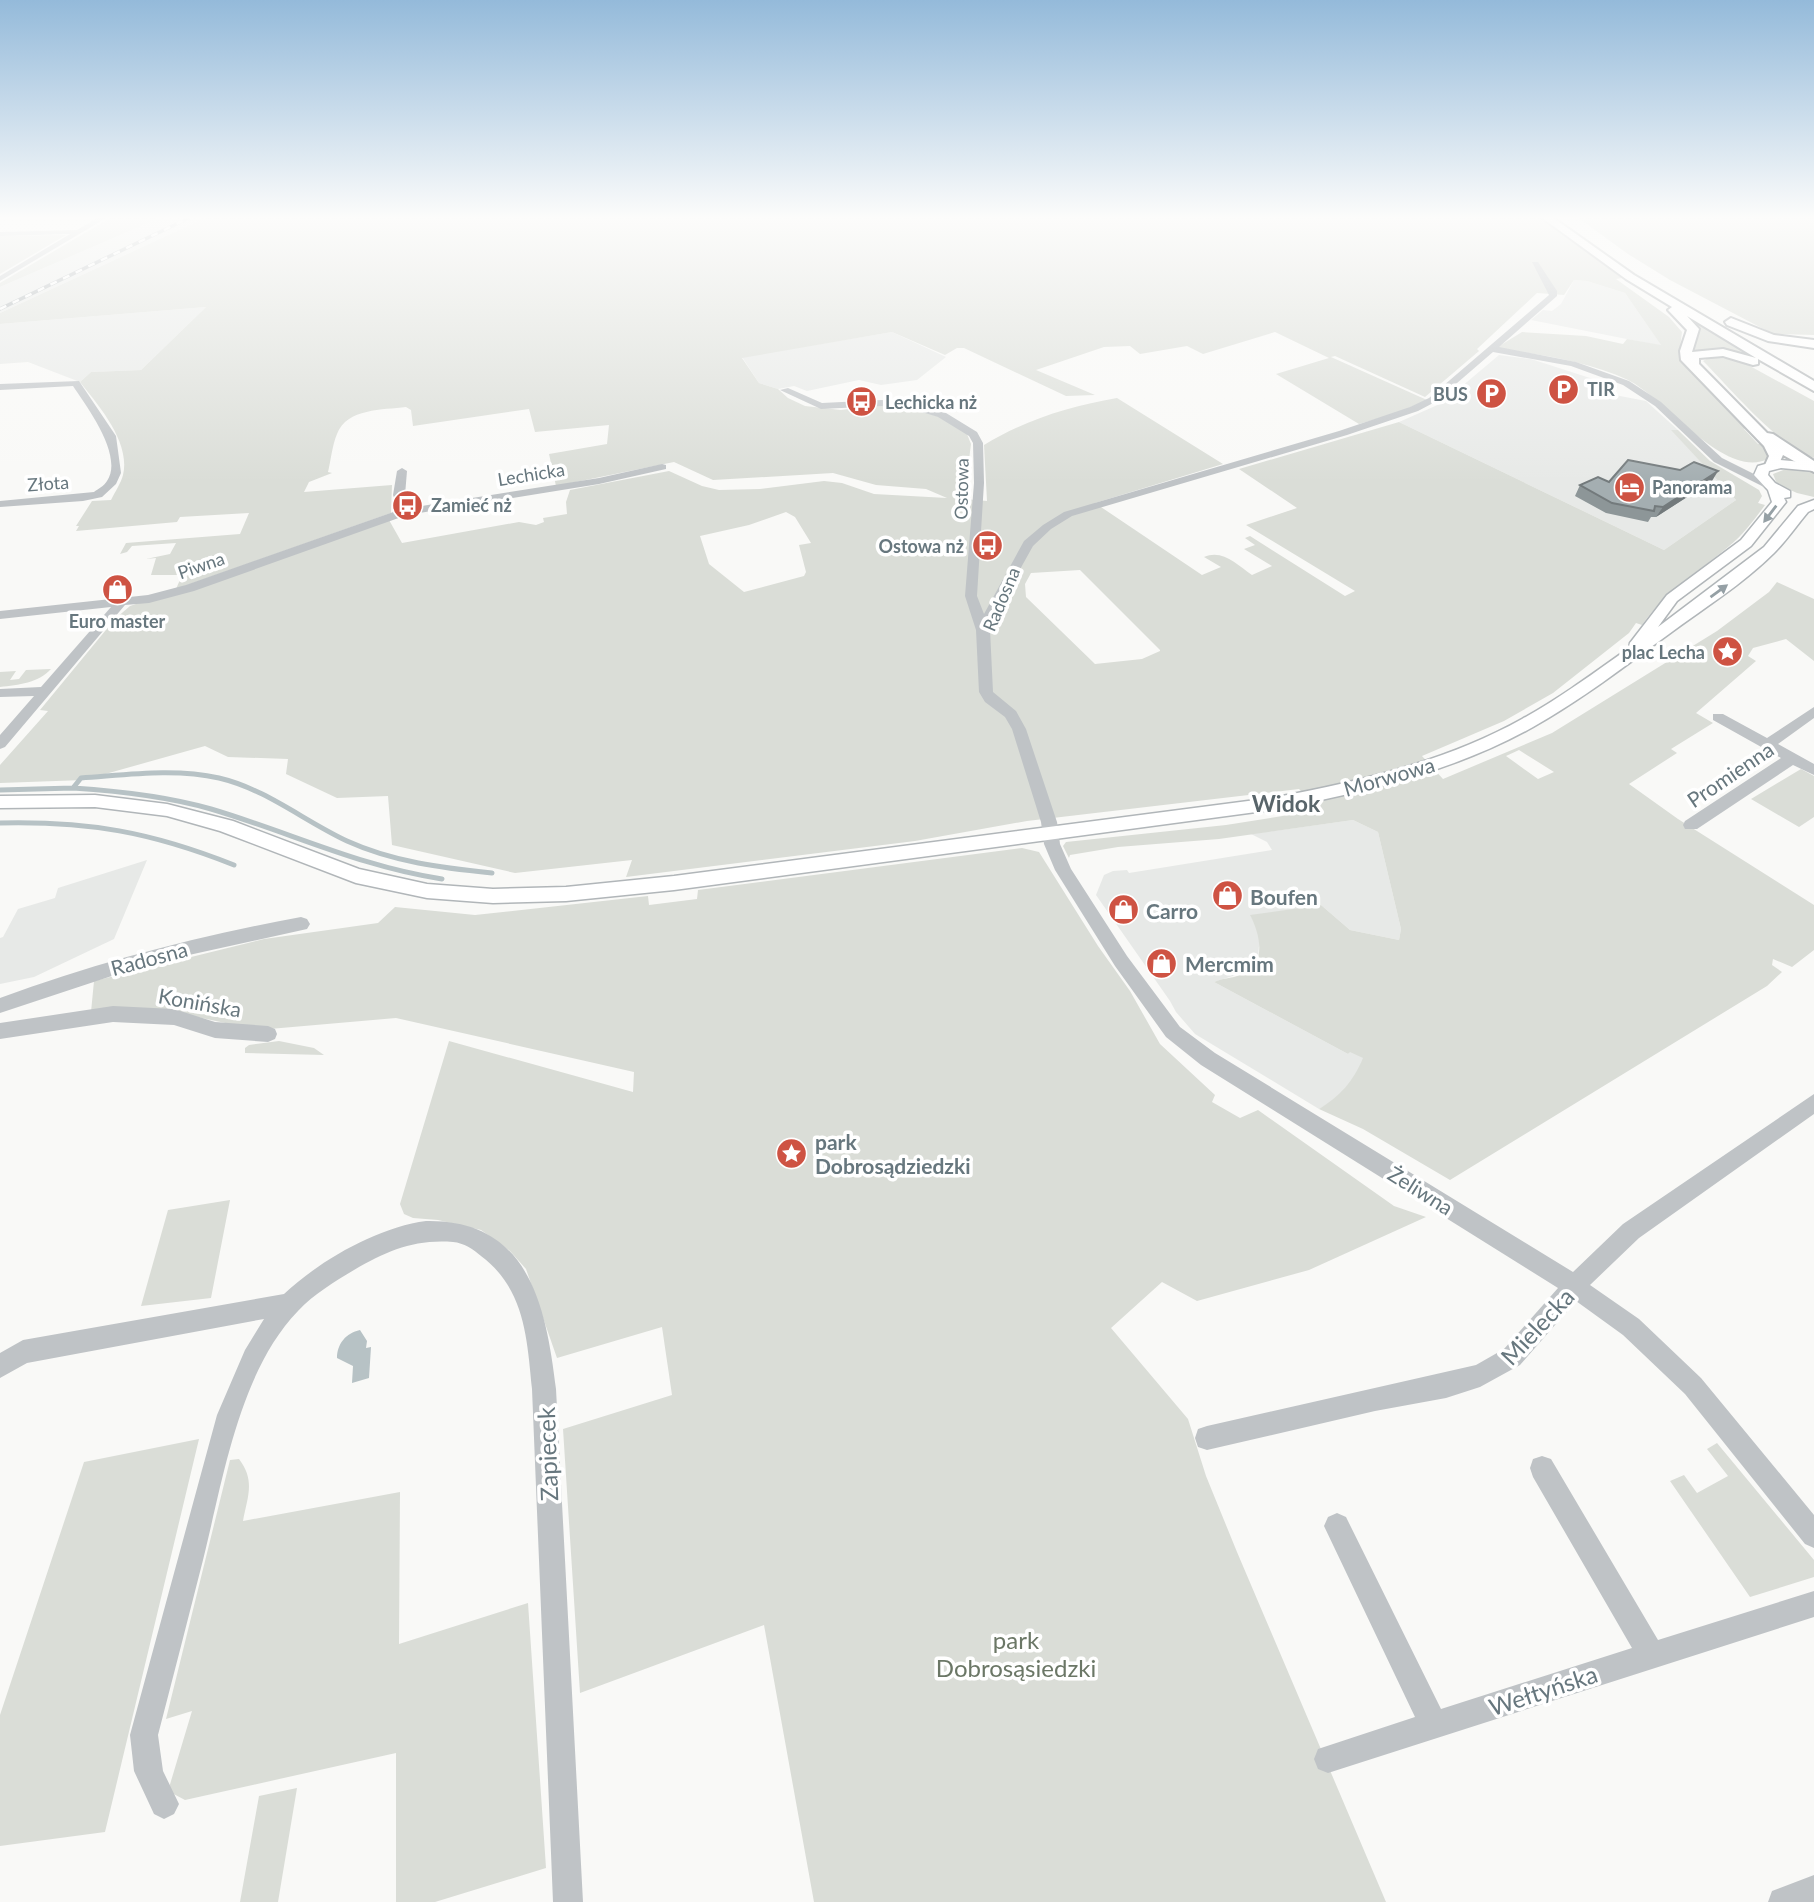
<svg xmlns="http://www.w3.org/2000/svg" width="1814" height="1902" viewBox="0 0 1814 1902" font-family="Lato,sans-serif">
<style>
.built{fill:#e7e9e7}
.green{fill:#daddd7;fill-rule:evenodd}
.water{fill:#b7c2c5}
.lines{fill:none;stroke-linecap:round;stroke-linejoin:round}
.stream{stroke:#b7c2c5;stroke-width:5}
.major-casing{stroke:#b1b6b9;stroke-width:3}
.highway-casing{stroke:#b3b7b9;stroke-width:4}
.minor{fill:#bfc3c6;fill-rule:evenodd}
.major{fill:#fff;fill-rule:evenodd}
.highway{fill:#fff;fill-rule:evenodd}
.rail-casing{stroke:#a1a8ac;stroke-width:3.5}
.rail{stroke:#fff;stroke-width:2.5;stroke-dasharray:7;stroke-linecap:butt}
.wall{fill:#8d9698}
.shaded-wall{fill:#737a7c}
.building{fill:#a4aeb1;stroke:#737a7c;stroke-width:2}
.oneway{fill:#95a0a5}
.labels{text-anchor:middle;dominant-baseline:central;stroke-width:7;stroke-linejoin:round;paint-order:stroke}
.far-poi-label{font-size:18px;font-weight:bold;fill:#67777e;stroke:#fff;text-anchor:start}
.far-street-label{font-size:18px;fill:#67777e;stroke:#fff}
.street-label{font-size:21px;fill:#67777e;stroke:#fff}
.poi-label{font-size:21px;font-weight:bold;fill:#67777e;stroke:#fff;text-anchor:start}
.neighbourhood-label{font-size:23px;font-weight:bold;fill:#59656a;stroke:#fff}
.near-street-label{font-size:24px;fill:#67777e;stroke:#fff}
.near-park-label{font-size:24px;fill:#6b7766;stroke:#fff}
</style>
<rect width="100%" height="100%" fill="#f9f9f7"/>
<!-- built -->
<path class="built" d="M162,217H207L0,313V287Z
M1574,280L1587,281L1625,293L1662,346L1531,320L1543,310L1552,311L1561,304Z
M206,307L141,370L91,372L80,382L28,362L0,364V324Z
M892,332L946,357L917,380L881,385L859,380L807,391L794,386L778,389L759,383L742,357Z
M1499,355L1531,359L1618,387L1608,391L1620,396L1646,401L1678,430H1672L1736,500L1664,550L1399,422L1442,403Z
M1353,820L1378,832L1401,929L1399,940L1350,930L1321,905L1251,916L1260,935L1258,957L1248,971L1214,982L1348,1054L1350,1051L1364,1058L1352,1082L1335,1099L1319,1109L1195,1034L1176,1012L1170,1001L1096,895L1104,875L1113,871L1127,870L1129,873L1272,850L1267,842L1251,834Z
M147,860L114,939L34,977L0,984V938L3,937L18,909L55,898L58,888Z"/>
<!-- green -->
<path class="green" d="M112,217H162L0,287V283Z
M207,217H1538L1622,278L1616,279L1669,317L1682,332L1679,357L1747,426L1744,429L1758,444H1765L1770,454L1768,459C1724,480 1665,398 1628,380C1586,361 1541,355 1496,348L1522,332L1586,336L1623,344L1627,339L1661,345L1625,293L1587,281L1574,280L1564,295L1537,293L1477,349L1479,351L1425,397L1335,356L1331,357L1427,400L1397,413L1359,424L1276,374L1329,358L1275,332L1203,354L1187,346L1140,354L1130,346L1104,347L1036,370L1095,395L1066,396L964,348H957L945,355L892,332L742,358L759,383L778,389L788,398L805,406L841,410L878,405L918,410L939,417L967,434L971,444L964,499L987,501L984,445C1025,420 1070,406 1117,398L1223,464L1095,503L1202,575L1221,567L1204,557C1223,549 1237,565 1252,575L1272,566L1244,549L1255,545L1245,538L1250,536L1345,596L1355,591L1246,525L1297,508L1239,469L1399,422L1664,550L1736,500L1671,430H1678L1710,461L1759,490L1762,496L1758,503L1765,505C1754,520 1743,535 1728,547C1695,575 1669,587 1642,625L1636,623L1629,633L1553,693L1504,721L1422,756L1443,779L1552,733L1717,631L1769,592L1777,582L1814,599V661L1786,639L1753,648L1748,656L1756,661L1696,713L1713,723L1671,749L1677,753L1629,784L1678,819L1814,905V950L1792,967L1773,959L1772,965L1782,972L1767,986L1450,1180L1363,1129L1319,1109C1340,1096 1353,1082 1363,1058L1350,1052L1348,1054L1214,982C1225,977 1235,979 1246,972C1267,960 1259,932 1250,915L1321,905L1350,930L1399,940L1401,929L1378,832L1353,820L1219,839L1118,847L1070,855L1069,858L1063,846L1066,842L1226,825L1320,810L1299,789L1027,821L915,841L626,877L632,860L515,873L392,845L388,796L337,798L286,774L288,759L228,757L205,746L84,780L0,783V765L48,711L40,710L115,619L130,606L389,520L402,543L519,522L536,525L544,522L543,518L567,514L566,502L570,490L669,471L702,486L719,490L760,489L824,481L842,483L874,494L947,498L926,489L876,485L833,473L713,480L674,462L556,486L549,454L607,444L609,425L535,432L529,409L413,426L411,410L406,407C383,410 347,408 337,434C332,446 331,460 328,472L332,473L309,482L304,492L392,485L391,513L176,589L182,575H151L156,558L146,559L170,554L176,543L132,546L127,552L120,554L126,543L240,534L249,513L180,517L177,522L76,531L79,526H76L92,501L111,500C115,492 121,483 123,475C131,442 98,405 80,382L91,372L141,370L206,307L0,324V313ZM786,512L795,517L811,543L799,545L806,572L804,576L744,592L709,564L700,536L749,525ZM1080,570L1160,650V651L1142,659L1095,664L1026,597L1025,584L1031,573ZM1519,750L1554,772L1538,779L1506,756Z
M1577,217H1814V335L1773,334L1670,280L1628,254Z
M66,235L0,274V236Z
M1692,320L1756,358L1762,362L1742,355L1718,351H1697L1691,348Z
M1710,357L1739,360L1814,401V458C1778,446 1731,389 1703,361Z
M1786,469L1814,472V497L1797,493L1777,484L1773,474Z
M51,669C38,683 19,685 0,687V672L16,671L10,680L19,679L26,670Z
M1801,769L1814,776V817L1799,827L1751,799Z
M1022,848L1039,852L1098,946L1130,991L1160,1044L1215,1095L1212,1102L1240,1118L1258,1110L1394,1206L1426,1217L1309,1270L1197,1301L1162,1282L1111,1328L1188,1419L1206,1476L1237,1552L1386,1902H814L764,1625L580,1693L563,1429L672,1395L662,1327L557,1358L526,1269L510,1251L481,1230L438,1220L413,1218L404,1214L400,1204L449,1041L633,1092L634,1072L396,1018L258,1030L169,1011L91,1012L94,981L264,939L378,923L395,907L475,915L648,896L649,905L697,899L698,890Z
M279,1041L314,1048L324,1055L245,1053V1048L249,1045Z
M230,1200L211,1298L141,1306L168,1210Z
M199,1439L105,1832L0,1846V1715L84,1462Z
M1717,1443L1814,1560V1577L1750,1597L1670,1481L1684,1475L1697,1493L1728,1476L1707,1449Z
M239,1459C256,1481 247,1498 243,1521L400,1492L399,1644L528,1603L546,1868L435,1902H396V1753L185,1800L168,1791L192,1711L166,1719L230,1460Z
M297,1788L278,1902H240L259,1796Z"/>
<!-- water -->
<path class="water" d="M360,1330L367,1341L366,1348L371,1347L369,1378L352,1383L353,1366L337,1358C337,1344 346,1333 360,1330Z"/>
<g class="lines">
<!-- stream -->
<path class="stream" d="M73,788C119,791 166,796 211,809C289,832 361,867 442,879
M0,790L73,788L81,778C126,775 174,768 219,778C266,789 304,821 347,841C393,862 443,868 492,873
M0,823C89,821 151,832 234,865"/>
<defs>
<path id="major" d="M1780,460L1814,463V471L1781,468L1769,471L1768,475L1775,483L1790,491V497L1784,498L1786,502L1751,546L1677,601L1658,627L1764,547L1798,506L1814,500V509L1808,512C1797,525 1786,541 1774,553C1743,584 1704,608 1669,634C1625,666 1581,700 1533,727C1453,772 1361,793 1271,810L674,890L566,901L493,903L427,898L356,883L220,831L167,816L95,807L0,808V796L95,795L167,804L233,821L359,869L427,884L493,889L566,887L674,876L1271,798C1357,782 1445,762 1522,719C1560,698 1594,673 1629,648L1630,643L1667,595L1741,540L1772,502L1768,490L1754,475L1758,466Z"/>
<path id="highway" d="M1541,217H1552L1634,275L1814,381V391L1758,359V364L1753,365L1723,356L1699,358V364L1767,433L1773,434L1814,461V472L1783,455L1777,468H1767L1765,465L1769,456L1764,446L1681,360L1680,351L1687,330L1668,310L1672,307L1626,279ZM1687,316L1756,358L1723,349L1692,352L1699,329Z
M1731,318L1774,335L1814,340V348L1768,341L1727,325L1725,322Z"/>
</defs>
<!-- major casing -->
<use href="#major" class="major-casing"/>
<!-- highway casing -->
<use href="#highway" class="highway-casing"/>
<!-- minor -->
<path class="minor" d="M99,217H108L0,281V276L70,234L0,236V232L77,230Z
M1532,262H1538L1557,291V296L1499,347L1576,362L1629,381L1661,402L1722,458L1774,484V488H1766L1714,462L1655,406L1623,385L1571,366L1493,352L1435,402L1418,411L1347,435L1072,516L1051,529L1033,546L1000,605L990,630L993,692L1016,711L1026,729L1057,822L1060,844L1071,869L1127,956L1180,1027L1215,1053L1573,1272L1623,1224L1814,1094V1114L1639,1238L1590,1285L1639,1319L1701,1378L1814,1515V1548L1805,1544L1685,1394L1623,1335L1576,1301L1520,1365L1480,1387L1446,1398L1375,1411L1207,1450L1198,1447L1195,1438L1198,1429L1207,1426L1476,1365L1504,1349L1558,1288L1201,1065L1166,1037L1115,966L1055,870L1044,844L1041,822L1012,729L1005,717L985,702L979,692L976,630L965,596L974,483L973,443L969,436L938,417L912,409L882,406L821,409L780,390L788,388L822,403L882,400L913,403L946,413L977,432L983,443L984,483L977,596L984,614L1024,541L1043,525L1064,512L1339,431L1410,407L1429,398L1549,295Z
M79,381L116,436L121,473L116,484L102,497L83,501L0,507V501L94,492C98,489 104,486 107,481C124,456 87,407 73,386L0,390V384Z
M662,464L666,465V469L599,484L407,515L194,591L149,603L125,605L5,747L0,749V735L34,696L0,697V689L41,687L111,607L0,619V611L148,595L186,585L399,510L393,495L397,471L402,468L407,471L405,495L409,508L599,478Z
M1814,707V718L1778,744L1814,764V775L1793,765L1697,829H1685L1683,825L1685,821L1781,758L1713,720V714H1723L1767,738Z
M301,917L307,919L310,924L307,929L148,964L0,1013V998C98,962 198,936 301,917Z
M113,1006L174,1009L215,1022L268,1026L275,1029L277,1034L275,1039L268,1042L215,1038L174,1025L113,1022L0,1039V1023Z
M426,1221C529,1219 546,1306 556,1389L583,1902H553L532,1389C527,1338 525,1289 481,1256C473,1249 464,1243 453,1242C414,1239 387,1251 354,1270C334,1282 314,1294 298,1311C239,1372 223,1480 203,1560C188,1619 173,1677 158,1735L163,1771L179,1804L174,1814L164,1819L154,1814L134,1771L130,1735L217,1415L245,1350L264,1319L27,1363L0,1378V1353L23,1340L284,1294C319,1261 378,1227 426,1221Z
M1542,1456L1551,1459L1658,1640L1814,1591V1617L1328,1773L1318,1769L1314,1759L1318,1749L1415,1717L1324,1526L1328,1517L1337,1513L1346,1517L1441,1709L1632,1648L1533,1477L1530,1468L1533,1459Z
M1814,1875V1902H1768L1772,1891Z"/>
<!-- major -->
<use href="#major" class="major"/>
<!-- highway -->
<use href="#highway" class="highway"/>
<defs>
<path id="rail" d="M0,309L191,217"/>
</defs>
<!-- rail casing -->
<use href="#rail" class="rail-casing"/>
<!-- rail -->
<use href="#rail" class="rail"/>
</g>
<!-- wall -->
<path class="wall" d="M1712,481L1656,517H1651L1648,522L1606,513L1575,496L1580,485L1609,482Z"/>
<!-- shaded-wall -->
<path class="shaded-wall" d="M1718,471L1712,481L1656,517L1663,507Z"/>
<!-- building -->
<path class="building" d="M1628,460L1680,470L1694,462L1718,471L1663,507L1655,506L1654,511L1612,503L1580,485L1598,477L1609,482Z"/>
<!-- one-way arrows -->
<defs><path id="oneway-solid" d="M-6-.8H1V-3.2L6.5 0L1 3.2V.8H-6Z" transform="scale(1.75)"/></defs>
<g class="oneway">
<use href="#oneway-solid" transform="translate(1770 514) rotate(127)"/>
<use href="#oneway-solid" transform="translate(1719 591) rotate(-36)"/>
</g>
<!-- sky -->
<linearGradient id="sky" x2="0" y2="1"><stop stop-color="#94bada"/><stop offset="0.45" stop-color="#fcfcfb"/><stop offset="1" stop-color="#fcfcfb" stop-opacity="0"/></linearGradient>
<rect width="1814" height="483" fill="url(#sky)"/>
<!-- icons -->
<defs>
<symbol id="parking-disc" viewBox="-11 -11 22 22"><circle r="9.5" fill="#ce5343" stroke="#fff"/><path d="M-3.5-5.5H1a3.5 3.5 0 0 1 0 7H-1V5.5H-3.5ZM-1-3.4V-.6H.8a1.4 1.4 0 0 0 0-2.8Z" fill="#fff"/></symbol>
<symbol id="bus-disc" viewBox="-11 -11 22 22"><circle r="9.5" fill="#ce5343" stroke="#fff"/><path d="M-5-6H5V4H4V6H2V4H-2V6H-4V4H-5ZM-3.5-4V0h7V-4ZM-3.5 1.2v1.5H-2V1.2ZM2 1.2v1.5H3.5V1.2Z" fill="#fff"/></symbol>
<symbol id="hotel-disc" viewBox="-11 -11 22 22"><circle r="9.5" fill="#ce5343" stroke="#fff"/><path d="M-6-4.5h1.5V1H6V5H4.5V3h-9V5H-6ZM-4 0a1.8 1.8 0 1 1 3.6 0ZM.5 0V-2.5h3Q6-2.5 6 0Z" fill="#fff"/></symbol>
<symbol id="shop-disc" viewBox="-11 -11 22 22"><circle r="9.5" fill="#ce5343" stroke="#fff"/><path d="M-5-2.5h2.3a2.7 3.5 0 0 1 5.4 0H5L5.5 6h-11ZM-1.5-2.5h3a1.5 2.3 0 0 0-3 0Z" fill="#fff"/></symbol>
<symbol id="sight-disc" viewBox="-11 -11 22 22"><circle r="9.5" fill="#ce5343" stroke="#fff"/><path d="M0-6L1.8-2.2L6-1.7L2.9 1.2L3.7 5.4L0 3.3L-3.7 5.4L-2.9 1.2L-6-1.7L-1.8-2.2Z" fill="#fff"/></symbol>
</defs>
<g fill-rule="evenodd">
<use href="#parking-disc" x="1546" y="372" width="35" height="35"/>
<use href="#parking-disc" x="1474" y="376" width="35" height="35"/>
<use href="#bus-disc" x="844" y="384" width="35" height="35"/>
<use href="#hotel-disc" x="1612" y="470" width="35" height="35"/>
<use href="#bus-disc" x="390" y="488" width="35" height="35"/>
<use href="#bus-disc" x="970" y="528" width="35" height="35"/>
<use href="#shop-disc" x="100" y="572" width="35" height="35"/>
<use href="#sight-disc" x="1710" y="634" width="35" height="35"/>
<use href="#shop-disc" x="1210" y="878" width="35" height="35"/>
<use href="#shop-disc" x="1106" y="892" width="35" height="35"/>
<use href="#shop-disc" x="1144" y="946" width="35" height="35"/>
<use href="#sight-disc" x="774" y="1136" width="35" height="35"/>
</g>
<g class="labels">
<!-- far-poi labels -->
<g class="far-poi-label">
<text x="1587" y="389">TIR</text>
<text x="1468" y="394" text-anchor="end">BUS</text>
<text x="885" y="402">Lechicka nż</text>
<text x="1652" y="487">Panorama</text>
<text x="431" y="505">Zamieć nż</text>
<text x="964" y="546" text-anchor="end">Ostowa nż</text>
<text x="117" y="621" text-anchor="middle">Euro master</text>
<text x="1705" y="652" text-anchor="end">plac Lecha</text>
</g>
<!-- far-street labels -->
<g class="far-street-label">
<text transform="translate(531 474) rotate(-9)">Lechicka</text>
<text transform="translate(48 483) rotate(-4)">Złota</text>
<text transform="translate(961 489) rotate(-89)">Ostowa</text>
<text transform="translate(201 565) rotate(-19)">Piwna</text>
<text transform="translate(1001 599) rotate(-67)">Radosna</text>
</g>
<!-- street labels -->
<g class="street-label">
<text transform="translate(1730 774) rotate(-34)">Promienna</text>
<text transform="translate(1389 776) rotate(-16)">Morwowa</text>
<text transform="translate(149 958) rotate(-15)">Radosna</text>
<text transform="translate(200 1002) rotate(10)">Konińska</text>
<text transform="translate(1421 1190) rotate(32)">Żeliwna</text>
</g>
<!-- poi labels -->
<g class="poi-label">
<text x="1250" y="896">Boufen</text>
<text x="1146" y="910">Carro</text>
<text x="1185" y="963">Mercmim</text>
<text x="815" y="1141">park<tspan x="815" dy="24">Dobrosądziedzki</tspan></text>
</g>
<!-- neighbourhood labels -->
<g class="neighbourhood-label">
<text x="1286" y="803">Widok</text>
</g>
<!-- near-street labels -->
<g class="near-street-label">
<text transform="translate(1537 1326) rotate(-47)">Mielecka</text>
<text transform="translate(547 1454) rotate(-92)">Zapiecek</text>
<text transform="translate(1543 1690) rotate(-18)">Wełtyńska</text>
</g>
<!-- near-park labels -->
<g class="near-park-label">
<text x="1016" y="1639">park<tspan x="1016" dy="28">Dobrosąsiedzki</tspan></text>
</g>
</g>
</svg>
